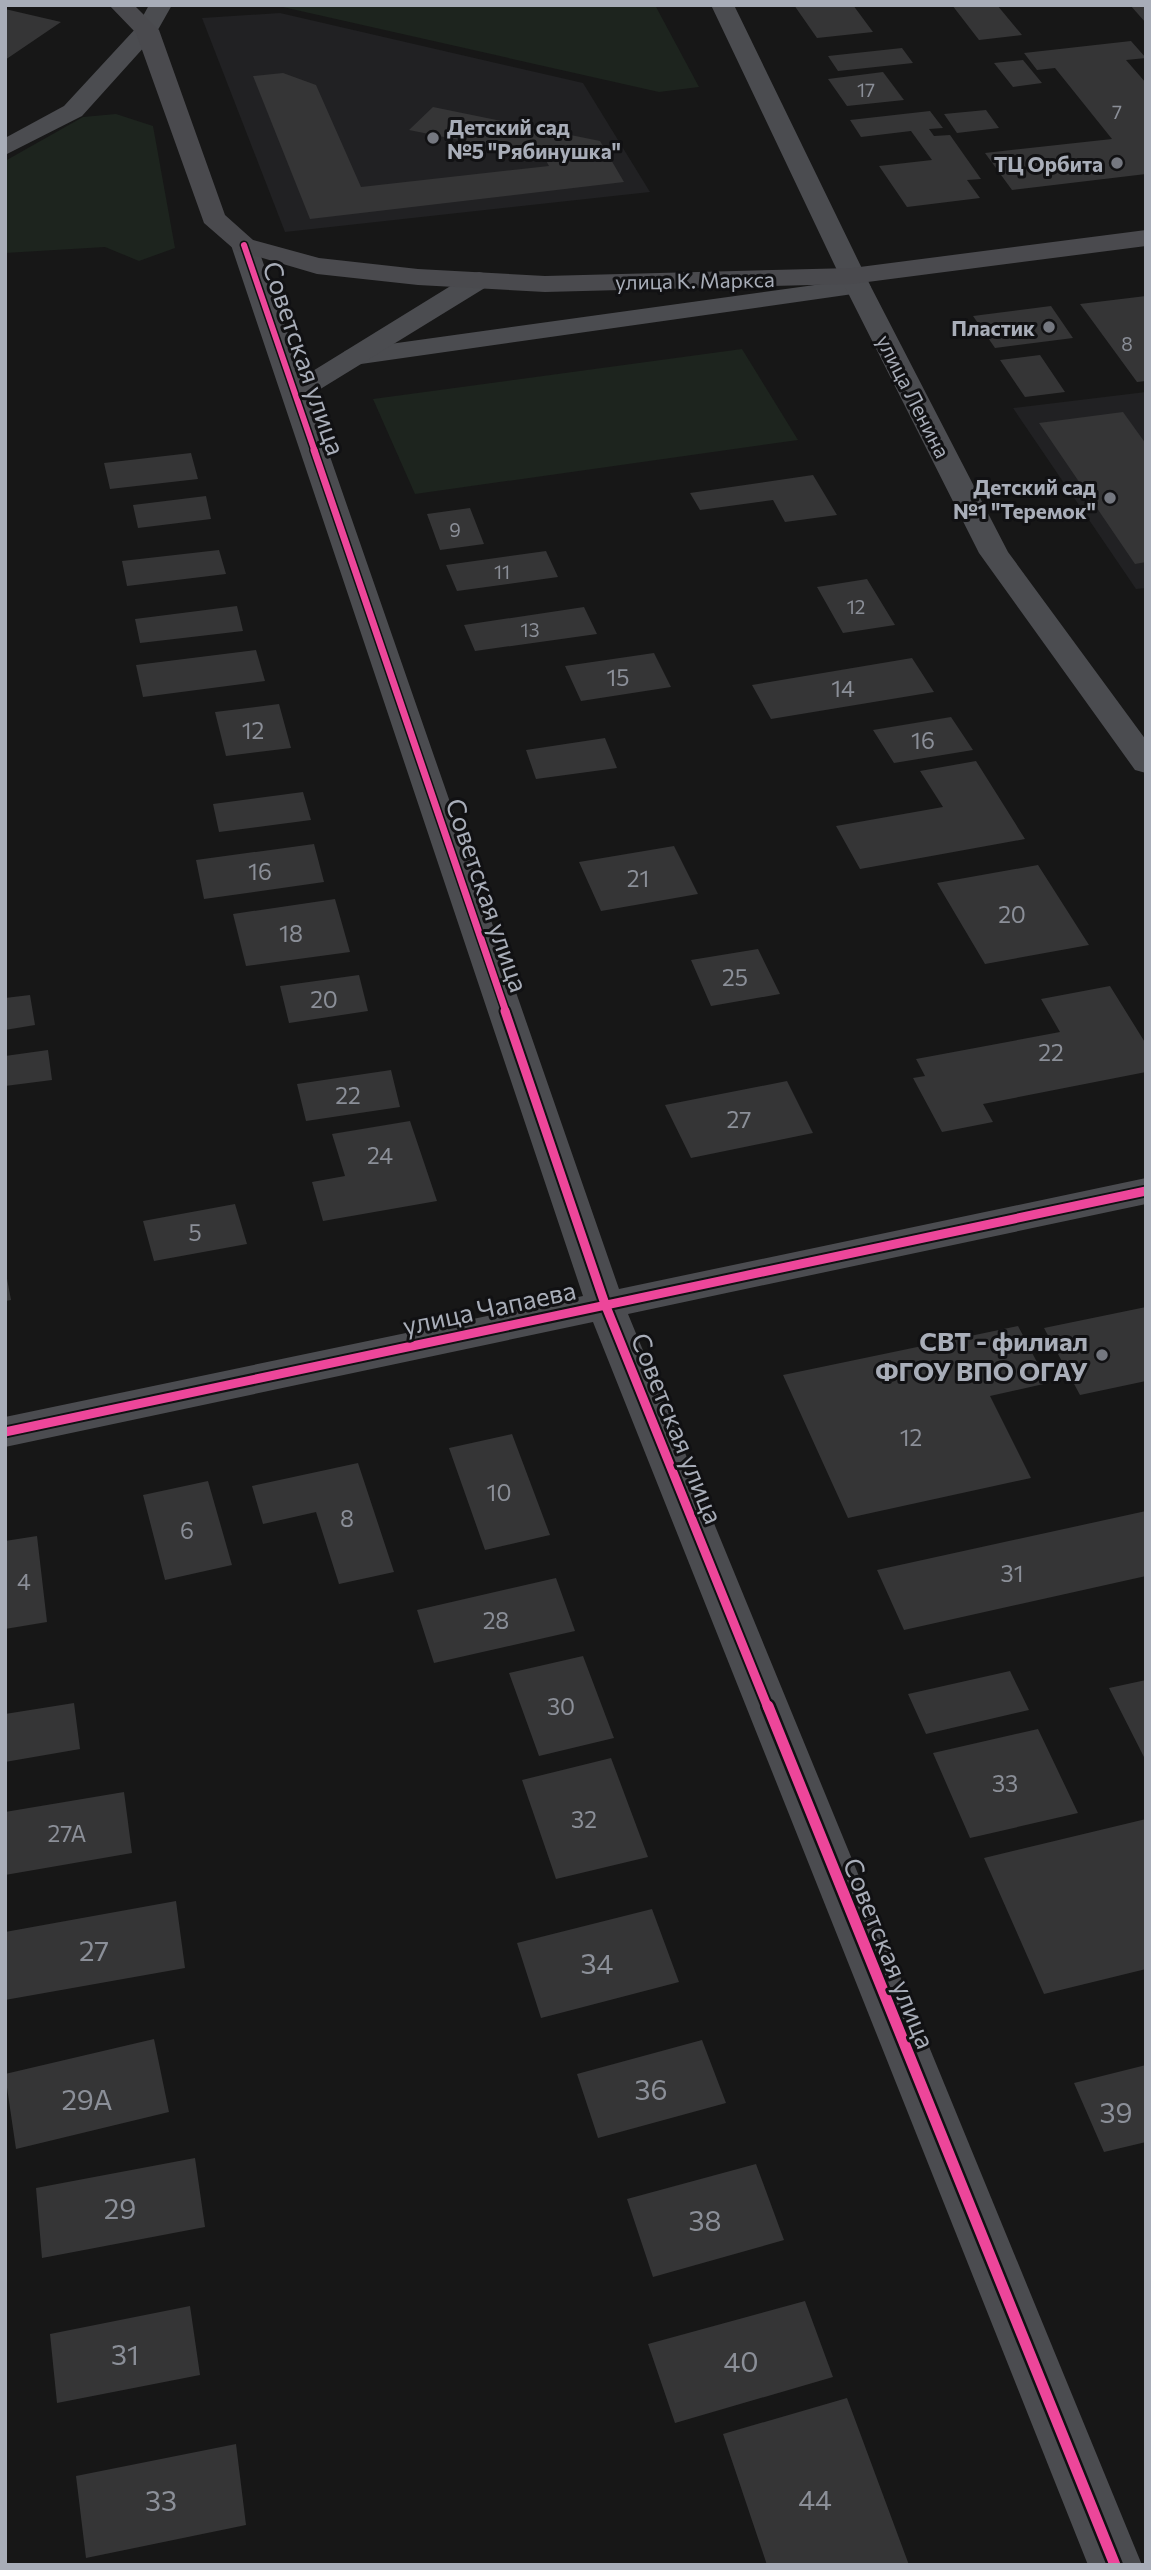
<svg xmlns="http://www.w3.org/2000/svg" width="1151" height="2570" viewBox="0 0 1151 2570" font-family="Commissioner,sans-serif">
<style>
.built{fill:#212123}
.green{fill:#1d241e}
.building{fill:#353536}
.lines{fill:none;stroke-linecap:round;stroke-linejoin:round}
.lane{fill:#4b4c50;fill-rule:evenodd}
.street{fill:#4b4c50;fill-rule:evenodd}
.secondary{fill:#4a4a4e;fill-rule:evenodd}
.cycleway-far3-casing{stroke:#111113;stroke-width:9}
.cycleway-far2-casing{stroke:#111113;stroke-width:10}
.cycleway-far1-casing{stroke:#111113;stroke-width:13}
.cycleway-casing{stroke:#111113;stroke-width:16}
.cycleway-far3{stroke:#ed469a;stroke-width:6}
.cycleway-far2{stroke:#ed469a;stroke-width:7}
.cycleway-far1{stroke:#ed469a;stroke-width:9}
.cycleway{stroke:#ed469a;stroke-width:11}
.poi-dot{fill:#757880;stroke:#111113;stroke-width:2.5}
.labels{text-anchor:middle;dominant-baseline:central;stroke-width:6;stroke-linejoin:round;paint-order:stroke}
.far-number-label{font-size:19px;fill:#8b8f98}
.far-poi-label{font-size:21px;font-weight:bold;fill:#a8adb8;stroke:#111113;text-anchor:end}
.far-street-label{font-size:21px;fill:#a8adb8;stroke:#111113}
.number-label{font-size:23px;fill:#8b8f98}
.street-label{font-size:26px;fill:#a8adb8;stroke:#111113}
.poi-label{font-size:26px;font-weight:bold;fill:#a8adb8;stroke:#111113;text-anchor:end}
.near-number-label{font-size:28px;fill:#8b8f98}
</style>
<rect width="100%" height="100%" fill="#171717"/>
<!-- built -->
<path class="built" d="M280,13L583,83L650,192L285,232L202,18Z
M1146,392V588L1136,589L1013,408Z"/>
<!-- green -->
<path class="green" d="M274,5H655L699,87L659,92Z
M116,114L153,126L175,248L139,261L105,247L5,253V161L83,117Z
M742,349L798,440L415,494L373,399Z"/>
<!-- building -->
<path class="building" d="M794,5H853L873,32L817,38Z
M952,5H997L1022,35L979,40Z
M1130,5H1146V23Z
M5,9L61,22L5,60Z
M1131,41L1146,58L1126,60L1146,83V174L1012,190L985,153L1112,139L1055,68L1037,70L1024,53Z
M902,48L913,63L838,71L828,56Z
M1023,60L1042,83L1013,87L994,63Z
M883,72L904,100L847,106L828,79Z
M283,73L316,85L361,187L549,166L544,157L409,130L433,107L600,141L624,182L310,219L253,76Z
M986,110L999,128L957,133L944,114Z
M930,111L943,128L929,129L934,136L950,135L981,179L967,180L980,198L907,207L879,166L932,160L911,131L861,137L850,120Z
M1146,296V381L1137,382L1080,304Z
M1051,306L1073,338L995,348L973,316Z
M1040,355L1065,392L1025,397L1000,360Z
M1123,412L1146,444V562L1135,564L1039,423Z
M191,453L198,479L110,489L104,463Z
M813,475L837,515L785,522L773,500L700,510L690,493Z
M206,496L211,519L138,528L133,505Z
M470,508L484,544L440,550L427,514Z
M219,550L226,574L127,586L122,561Z
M546,551L558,577L457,591L446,565Z
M867,579L895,625L843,633L817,587Z
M237,606L243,631L140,643L135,619Z
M584,607L597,634L475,651L464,625Z
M256,650L265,681L143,697L136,665Z
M654,653L671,687L581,701L565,666Z
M912,658L934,692L771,719L752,685Z
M279,704L291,748L226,756L215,712Z
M951,717L973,750L894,763L873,730Z
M605,738L617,768L536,779L526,750Z
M976,761L1025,839L860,869L836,826L943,807L920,771Z
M303,792L311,820L219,832L213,804Z
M314,844L324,882L204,899L196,860Z
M674,846L698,894L601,911L579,862Z
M1038,865L1089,945L985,964L937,883Z
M335,899L350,952L246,966L233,914Z
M758,949L780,994L711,1006L691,960Z
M359,975L368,1011L289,1023L280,986Z
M1110,986L1146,1044V1072L983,1104L993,1122L942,1132L913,1078L925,1076L916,1059L1060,1032L1041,999Z
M30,995L35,1025L5,1030V998Z
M48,1050L52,1080L5,1086V1056Z
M391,1070L400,1107L306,1121L297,1084Z
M787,1081L813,1133L691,1158L665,1105Z
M410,1121L437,1201L323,1221L312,1182L345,1176L332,1134Z
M235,1204L247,1244L154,1261L143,1221Z
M5,1268L11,1300L5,1301Z
M1146,1307V1381L1080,1395L1044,1328Z
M1018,1326L1048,1383L990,1396L1031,1478L848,1518L783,1375Z
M512,1434L550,1535L485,1550L449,1448Z
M358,1463L394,1572L339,1584L316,1512L263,1524L252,1486Z
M208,1481L232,1565L165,1580L143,1495Z
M1146,1511V1576L904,1630L877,1570Z
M37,1536L47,1622L5,1629V1541Z
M556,1578L575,1631L434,1663L417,1610Z
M583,1656L614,1738L539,1756L509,1673Z
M1010,1671L1029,1710L926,1734L908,1694Z
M1146,1680V1761L1109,1688Z
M74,1703L80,1749L5,1762V1714Z
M1038,1729L1078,1813L970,1838L933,1753Z
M611,1758L648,1857L556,1879L522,1780Z
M124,1792L132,1853L5,1875V1812Z
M1146,1819V1969L1044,1994L984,1858Z
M176,1901L185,1968L5,2000V1932Z
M652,1909L679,1982L541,2018L517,1943Z
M154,2039L169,2112L16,2149L5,2074Z
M702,2040L726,2103L598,2138L577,2074Z
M1146,2065V2142L1104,2152L1074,2083Z
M195,2158L205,2227L42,2258L36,2188Z
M756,2164L784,2240L653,2277L627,2199Z
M805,2301L833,2377L675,2423L648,2344Z
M190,2306L200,2375L57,2403L50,2334Z
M847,2398L909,2565H767L723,2434Z
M236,2444L246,2525L86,2558L76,2476Z"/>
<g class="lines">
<!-- lane -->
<path class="lane" d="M858,279L867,282L871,287L867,292L354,365L345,363L341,357L345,351L354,349Z"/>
<!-- street -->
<path class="street" d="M149,5H172L155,35L82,116L5,155V138L64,106L137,27Z
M711,5H734L871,287L1008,552L1146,740V773L1135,770L979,553L845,287Z
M244,237L253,240L257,245L303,377L470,274L479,272L488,274L492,280L488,286L309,396L619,1289L1146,1178V1204L628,1314L1142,2565H1088L593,1322L5,1447V1417L583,1296L231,245L235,240Z"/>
<!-- secondary -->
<path class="secondary" d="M109,5H134L159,30L225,215L253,240L319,258L418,269L545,276L852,268L1146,230V246L852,284L545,292L418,285L317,274L235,250L204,223L136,33Z"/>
<defs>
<path id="cycleway-far3" d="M244,245L315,452"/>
<path id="cycleway-far2" d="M314,450L506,1012"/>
<path id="cycleway-far1" d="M505,1011L605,1304L768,1708
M5,1432L1146,1191"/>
<path id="cycleway" d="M768,1706L1115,2565"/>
</defs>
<!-- cycleway-far3 casing -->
<use href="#cycleway-far3" class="cycleway-far3-casing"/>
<!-- cycleway-far2 casing -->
<use href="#cycleway-far2" class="cycleway-far2-casing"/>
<!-- cycleway-far1 casing -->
<use href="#cycleway-far1" class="cycleway-far1-casing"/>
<!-- cycleway casing -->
<use href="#cycleway" class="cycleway-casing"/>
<!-- cycleway-far3 -->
<use href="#cycleway-far3" class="cycleway-far3"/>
<!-- cycleway-far2 -->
<use href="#cycleway-far2" class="cycleway-far2"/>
<!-- cycleway-far1 -->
<use href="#cycleway-far1" class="cycleway-far1"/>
<!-- cycleway -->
<use href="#cycleway" class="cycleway"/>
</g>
<!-- markers -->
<g class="poi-dot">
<circle cx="433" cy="138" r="7"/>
<circle cx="1117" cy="163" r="7"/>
<circle cx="1049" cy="327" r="7"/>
<circle cx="1110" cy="498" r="7"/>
<circle cx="1102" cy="1355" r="7"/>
</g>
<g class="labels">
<!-- far-number labels -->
<g class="far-number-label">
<text x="866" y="89">17</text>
<text x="1117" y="111">7</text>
<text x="1127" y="343">8</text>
<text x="455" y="529">9</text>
<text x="502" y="571">11</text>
<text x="856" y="606">12</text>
<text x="530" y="629">13</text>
</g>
<!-- far-poi labels -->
<g class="far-poi-label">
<text x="447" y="126" text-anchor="start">Детский сад<tspan x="447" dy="24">№5 "Рябинушка"</tspan></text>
<text x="1103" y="163">ТЦ Орбита</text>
<text x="1035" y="327">Пластик</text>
<text x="1096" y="486">Детский сад<tspan x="1096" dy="24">№1 "Теремок"</tspan></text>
</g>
<!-- far-street labels -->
<g class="far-street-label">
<text transform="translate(695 280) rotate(-1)">улица К. Маркса</text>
<text transform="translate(914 396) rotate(63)">улица Ленина</text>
</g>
<!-- number labels -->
<g class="number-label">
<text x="618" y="677">15</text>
<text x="843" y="688">14</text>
<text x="253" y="730">12</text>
<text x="923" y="740">16</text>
<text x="260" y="871">16</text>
<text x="638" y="878">21</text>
<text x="1012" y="914">20</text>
<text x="291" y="933">18</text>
<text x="735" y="977">25</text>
<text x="324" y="999">20</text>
<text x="1051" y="1052">22</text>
<text x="348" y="1095">22</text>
<text x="739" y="1119">27</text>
<text x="380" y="1155">24</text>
<text x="195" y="1232">5</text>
<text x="911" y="1437">12</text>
<text x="499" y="1492">10</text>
<text x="347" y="1518">8</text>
<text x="187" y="1530">6</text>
<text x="1012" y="1573">31</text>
<text x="24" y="1581">4</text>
<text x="496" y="1620">28</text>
<text x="561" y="1706">30</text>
<text x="1005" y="1783">33</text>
<text x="584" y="1819">32</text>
<text x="67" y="1833">27А</text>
</g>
<!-- street labels -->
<g class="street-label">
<text transform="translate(305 358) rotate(71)">Советская улица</text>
<text transform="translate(488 895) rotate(71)">Советская улица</text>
<text transform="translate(489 1307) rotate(-12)">улица Чапаева</text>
<text transform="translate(678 1428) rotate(68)">Советская улица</text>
<text transform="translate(890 1953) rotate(68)">Советская улица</text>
</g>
<!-- poi labels -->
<g class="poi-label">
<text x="1088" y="1340">СВТ - филиал<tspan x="1088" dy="30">ФГОУ ВПО ОГАУ</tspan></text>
</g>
<!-- near-number labels -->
<g class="near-number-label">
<text x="94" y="1950">27</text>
<text x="597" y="1963">34</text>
<text x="651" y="2089">36</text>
<text x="87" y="2099">29А</text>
<text x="1116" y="2112">39</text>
<text x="120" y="2208">29</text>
<text x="705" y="2220">38</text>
<text x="125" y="2354">31</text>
<text x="741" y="2361">40</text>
<text x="815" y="2499">44</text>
<text x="161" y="2500">33</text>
</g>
</g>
<!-- border -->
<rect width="1151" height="2570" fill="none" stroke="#a8adb8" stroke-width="14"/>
</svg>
